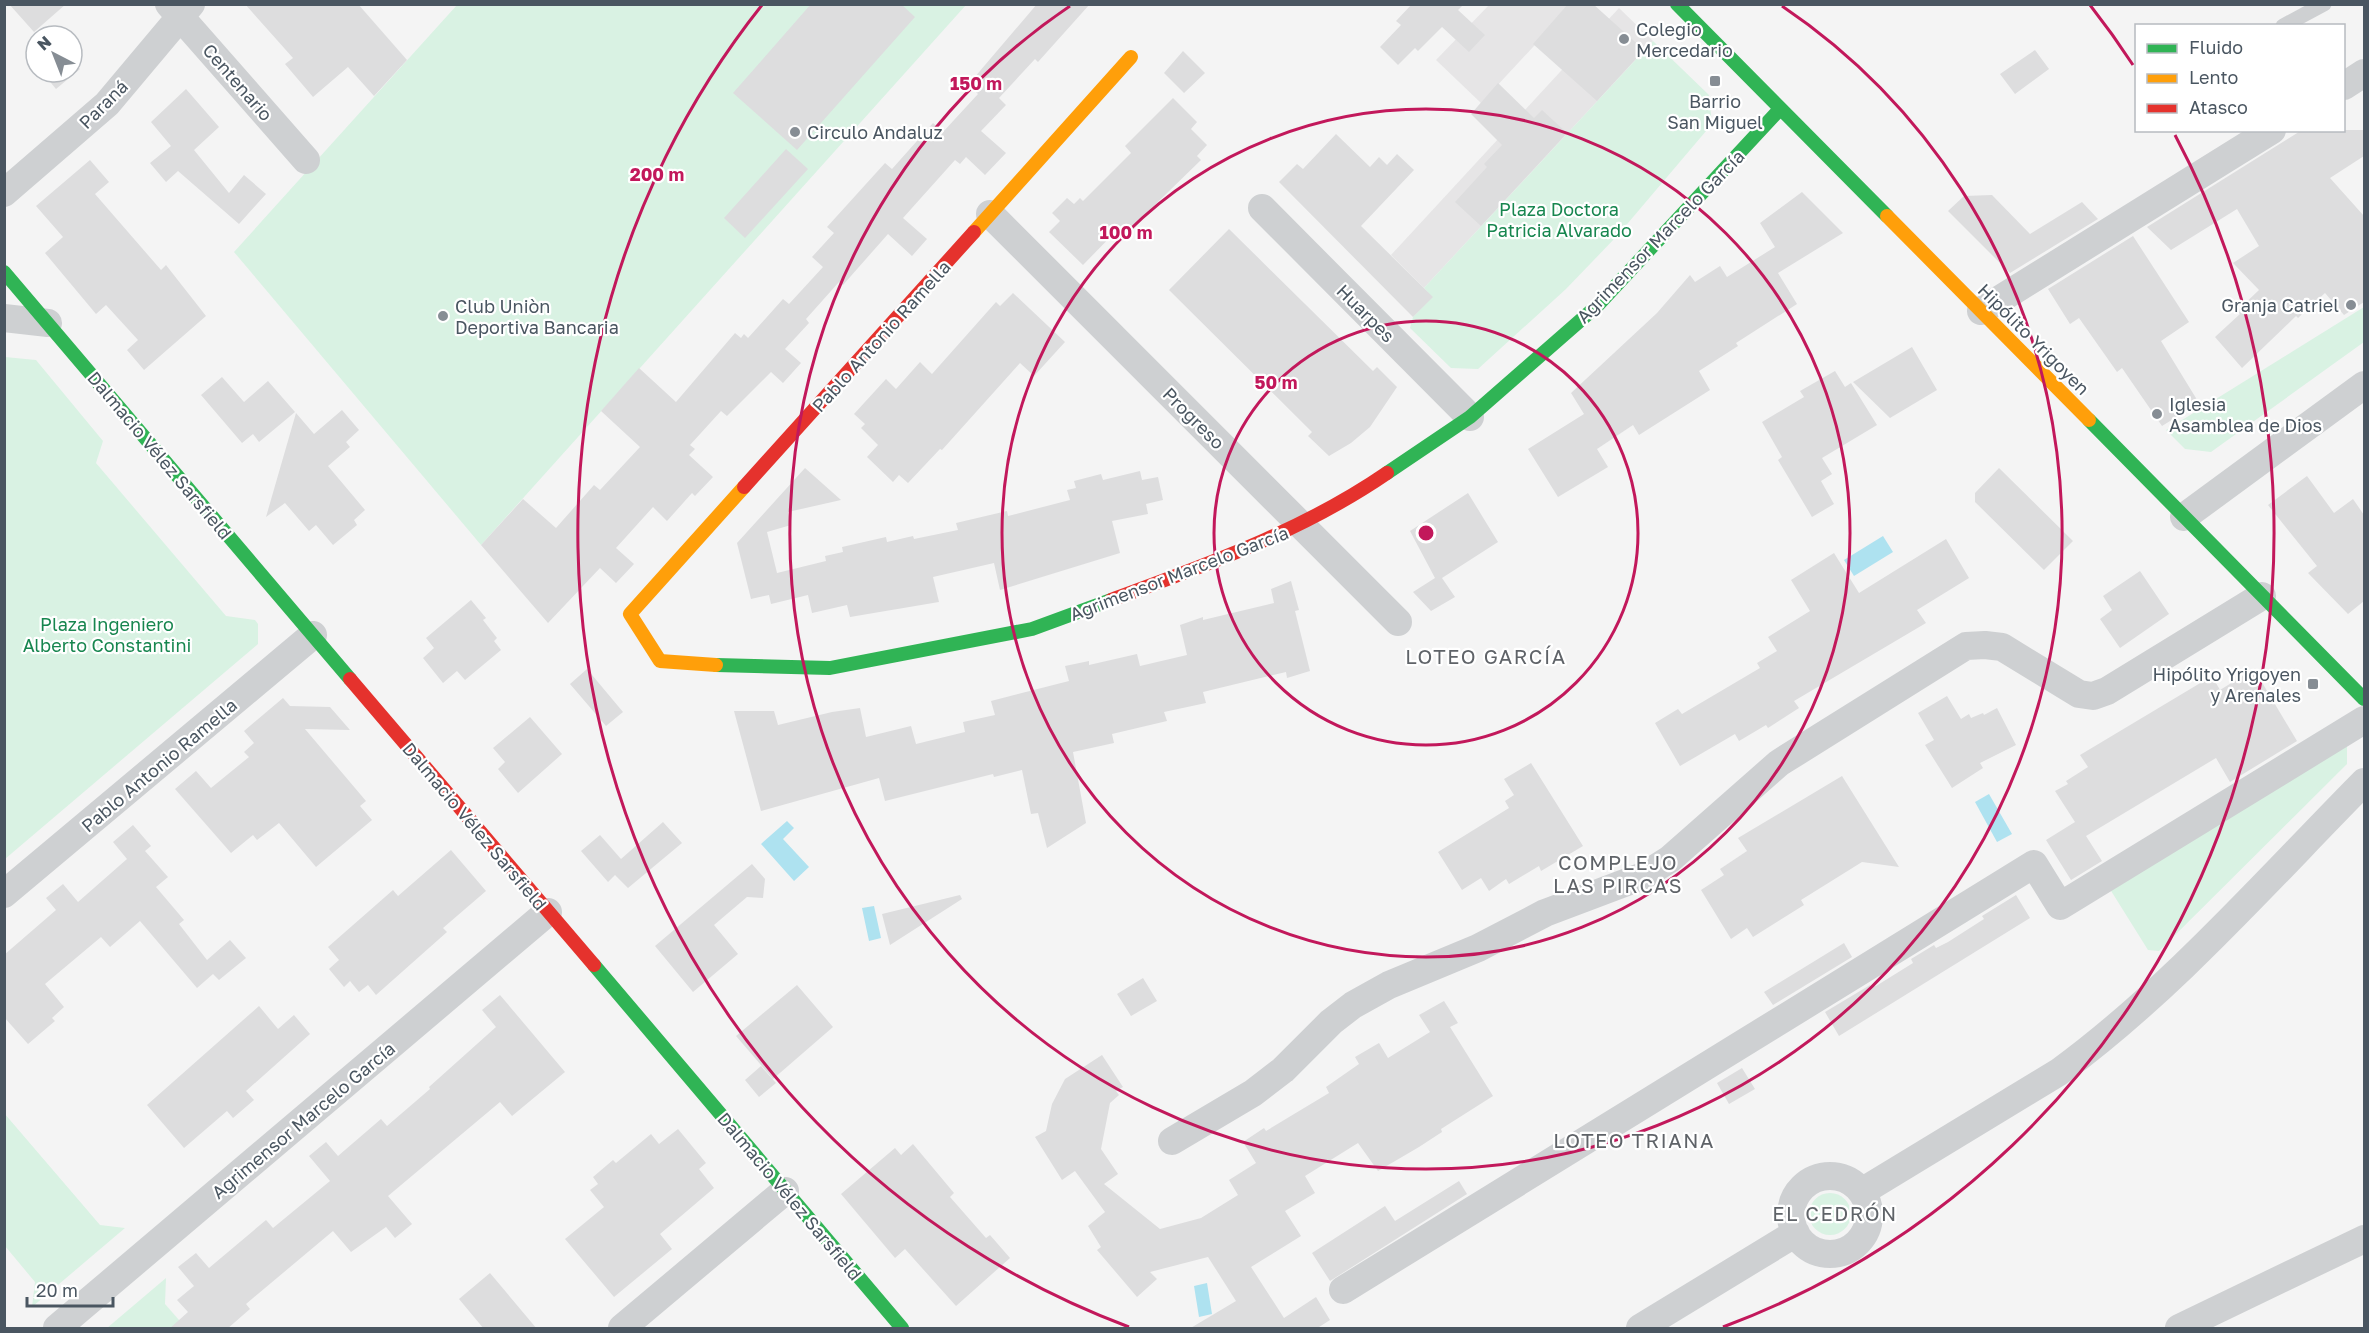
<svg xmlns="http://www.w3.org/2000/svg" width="2369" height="1333" viewBox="0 0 2369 1333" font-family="'Golos Text',sans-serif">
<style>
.education{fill:#e6e5e6}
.green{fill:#d9f2e3}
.water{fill:#aee2f0}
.building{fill:#ddddde}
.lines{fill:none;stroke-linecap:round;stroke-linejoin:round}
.lane{stroke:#ced0d2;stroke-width:15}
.street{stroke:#ced0d2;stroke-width:28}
.fast{stroke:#30b455;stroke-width:14}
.slow{stroke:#ff9f0a;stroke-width:14}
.jam{stroke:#e5322d;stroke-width:14}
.ring{fill:none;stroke:#c2185b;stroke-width:3}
.poi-dot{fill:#868d94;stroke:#fff;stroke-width:2}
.labels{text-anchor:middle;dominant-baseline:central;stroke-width:4.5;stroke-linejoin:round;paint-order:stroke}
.poi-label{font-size:18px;fill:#4a5661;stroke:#fff;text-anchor:start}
.street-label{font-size:18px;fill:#4a5661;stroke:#fff}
.park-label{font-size:18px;fill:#17864f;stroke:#fff}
.neighbourhood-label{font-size:20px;letter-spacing:1.5px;fill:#5f6368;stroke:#fff}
.centre{fill:#c2185b;stroke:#fff;stroke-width:3}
.ring-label{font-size:18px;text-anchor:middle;font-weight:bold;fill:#c2185b;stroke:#fff;stroke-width:4.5;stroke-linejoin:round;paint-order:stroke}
</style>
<rect width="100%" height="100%" fill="#f4f4f4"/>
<!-- education -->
<path class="education" d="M1489,5H1572L1481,103L1436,60Z
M1619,8L1653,41L1424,288L1391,255Z"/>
<!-- green -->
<path class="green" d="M457,5H966L481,545L234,252Z
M1653,41L1709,95L1712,124L1617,236L1566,289L1478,369L1451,368L1410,328L1413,317L1432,297L1424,288Z
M2364,307V342L2211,452L2185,449L2166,430Z
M5,357L36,360L103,441L96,463L226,616L255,620L258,624V644L5,859Z
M2347,738V764L2159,951L2148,950L2108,886Z
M4,1113L100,1225L125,1228L32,1307L35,1282L5,1246Z
M1809 1214a21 21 0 1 1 42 0a21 21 0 1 1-42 0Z
M166,1278L165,1304L186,1328H107Z"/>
<!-- water -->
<path class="water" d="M1883,536L1893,552L1854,576L1844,560Z
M1989,794L2012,834L1997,842L1975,802Z
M787,821L794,828L783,839L809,867L794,881L761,844Z
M874,906L881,938L869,941L862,908Z
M1207,1283L1212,1314L1199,1317L1194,1286Z"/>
<!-- building -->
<path class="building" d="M9,4H66L34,32Z
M245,4H358L407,60L374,96L348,67L313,97L285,64L293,58Z
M811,4H901L915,17L797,150L733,93Z
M1037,4H1090L1038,62L1035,59L999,98L1006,105L981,131L1006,153L985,175L966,157L960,164L955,160L903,218L927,239L912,256L888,234L843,285L839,282L806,319L809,323L785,349L801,363L783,383L771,372L727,416L721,411L690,445L695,449L689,455L713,477L695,496L692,493L667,521L653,507L616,548L634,564L616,583L600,568L548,623L481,545L523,499L556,528L594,485L600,490L640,447L601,411L639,368L676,402L735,333L741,338L744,334L748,338L783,299L789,304L823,267L812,257L834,233L827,227L885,163L892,169L933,123L943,132L978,94L968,85Z
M1412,4H1464L1458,10L1485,35L1469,52L1442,27L1418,51L1415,48L1398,65L1380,47L1401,25L1396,21Z
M1568,4H1593L1644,50L1597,101L1533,44Z
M2035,50L2049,69L2015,94L2000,74Z
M1183,51L1205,73L1184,93L1164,73Z
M72,60L80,69L56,89L42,72H72Z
M1498,83L1534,118L1542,110L1567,133L1481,226L1455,202L1487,167L1484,164L1502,145L1471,114Z
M186,89L219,127L194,150L229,193L244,175L266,194L239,224L178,171L166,182L150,163L171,146L151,122Z
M1173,98L1197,122L1191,129L1207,145L1197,156L1201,160L1127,232L1121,226L1083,265L1049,232L1060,221L1052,213L1067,198L1074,204L1080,198L1083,201L1131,153L1125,146Z
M2302,130H2364V156L2330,178L2364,216V302L2344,315L2325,293L2298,318L2296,316L2242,368L2215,337L2240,314L2237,311L2259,290L2233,263L2259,246L2237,209L2171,250L2147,227Z
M1336,134L1370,167L1379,157L1387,165L1397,154L1414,170L1361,226L1433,297L1413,317L1279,182L1297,164L1303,169Z
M786,149L808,169L745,238L724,218Z
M90,160L109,182L95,194L161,270L166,265L206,316L144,370L127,350L138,340L106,305L96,314L45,253L63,237L36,206Z
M1802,192L1843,233L1778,273L1797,304L1736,343L1738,346L1699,371L1710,390L1639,435L1633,425L1597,449L1608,467L1558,497L1528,449L1584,414L1571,393L1657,313L1690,275L1695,282L1720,266L1727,277L1775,247L1760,223Z
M1992,195L2030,234L2082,202L2098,219L2010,273L1948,211L1964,196Z
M1229,229L1373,371L1377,367L1397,387L1370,427L1351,443L1329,456L1308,436L1312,432L1169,290Z
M2133,236L2189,322L2161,341L2199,403L2162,426L2122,368L2117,372L2079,318L2070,324L2048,289Z
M1013,293L1065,342L1034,376L1020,363L942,450L940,449L908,483L899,475L893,482L867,457L878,445L861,428L865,424L854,414L886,379L896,389L920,362L932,374L996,302L1000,306Z
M1912,347L1937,390L1890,418L1853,382Z
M1835,371L1845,387L1851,383L1877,425L1822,458L1832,474L1821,481L1834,504L1812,517L1778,460L1782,457L1762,422L1804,397L1800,391Z
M222,377L244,402L268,381L295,412L259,442L253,434L242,443L201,395Z
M342,410L359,430L346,442L350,447L328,466L365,510L354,520L357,525L333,545L316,525L309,531L285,503L266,517L296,413L314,434Z
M805,468L841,500L788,512L791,525L767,532L777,573L826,561L825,556L843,552L842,547L886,537L887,542L913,536L914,539L958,530L956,523L1007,511L1008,516L1070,500L1067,490L1076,488L1074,481L1101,474L1103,480L1140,471L1142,480L1158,477L1163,500L1146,504L1148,514L1112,521L1120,553L1000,590L994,563L933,577L939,602L850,617L847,605L812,613L808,595L771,604L769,595L751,599L737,543Z
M1999,468L2073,541L2044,570L1975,502V493Z
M2307,476L2334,513L2353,499L2364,515V601L2348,614L2308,573L2317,566L2268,505Z
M1468,493L1498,542L1442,578L1455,597L1431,611L1413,592L1435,578L1410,531Z
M1946,539L1969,578L1917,610L1926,623L1794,701L1799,708L1768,728L1766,725L1739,741L1735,734L1680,766L1655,723L1678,709L1682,714L1760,668L1757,663L1777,651L1768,637L1810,611L1791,580L1834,553L1859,593Z
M2140,571L2169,614L2120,648L2100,619L2112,610L2103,596Z
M1291,581L1299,610L1295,611L1310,671L1287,678L1286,672L1203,692L1206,703L1164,712L1167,721L1112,734L1114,743L1073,752L1086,823L1047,848L1038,813L1031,814L1022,770L994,777L993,774L885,801L879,778L761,811L734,711H774L778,725L832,712L860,708L866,737L911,726L916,744L965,732L963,722L995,715L991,701L1069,681L1065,666L1089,661V665L1137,654L1140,666L1187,655L1180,625L1203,617V620L1274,603L1271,589Z
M471,600L486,618L483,620L497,638L494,641L501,650L465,680L457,671L443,683L423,658L434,648L426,638Z
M587,669L623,712L606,726L570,684Z
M2254,669L2297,741L2230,782L2216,758L2086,836L2102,861L2071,880L2046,840L2075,822L2055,791L2068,784L2066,781L2088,767L2080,755L2212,676L2220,690Z
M1947,696L1961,719L1969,714L1971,718L1983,713L1984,715L1997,708L2016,745L1980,763L1983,768L1952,788L1925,745L1934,740L1918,713Z
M283,698L290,706L330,707L350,730L305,729L366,801L360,806L372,820L316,867L279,823L257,840L253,835L231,853L175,789L196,771L211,788L249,757L244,752L254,743L244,731Z
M530,717L562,754L518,793L498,769L505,762L493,748Z
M1531,763L1583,846L1541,871L1539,866L1509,884L1506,879L1489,891L1481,878L1462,890L1438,852L1509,808L1505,801L1514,795L1504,779Z
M1842,776L1899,867L1862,862L1801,900L1804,905L1753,937L1747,928L1731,939L1701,890L1724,875L1720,869L1747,851L1738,838Z
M663,822L682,843L628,888L615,875L608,882L581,851L600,835L621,859Z
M133,825L151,846L145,851L168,877L156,887L184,920L179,924L207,960L230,940L246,958L219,980L213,974L197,988L140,921L110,947L101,937L45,984L64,1007L52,1018L55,1021L28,1044L4,1017V955L56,910L46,898L63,884L78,902L127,859L113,842Z
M451,850L486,891L443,928L447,932L376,995L368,985L359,992L350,981L344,987L329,969L339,960L328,947L393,890L398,896Z
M752,864L765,879L763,898L747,897L714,925L738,954L693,992L655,946Z
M960,895L962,899L890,945L882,914Z
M2016,895L2030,918L1839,1036L1825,1012L1870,985L1871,987L1876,986L1913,963L1911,959L1934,945L1936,948L1948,942L1984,919L1982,916Z
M1844,943L1852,957L1773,1005L1764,992Z
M1143,978L1157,1001L1131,1016L1117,994Z
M797,985L833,1027L773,1079L736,1036Z
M500,995L565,1072L512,1116L500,1102L388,1196L412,1224L395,1238L386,1227L351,1252L333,1231L246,1304L250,1309L227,1329H169L188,1312L177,1300L194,1286L178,1267L196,1253L209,1268L266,1220L273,1228L330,1181L309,1156L326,1142L338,1156L381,1119L387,1126L430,1089L429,1087L496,1027L482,1010Z
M1444,1001L1458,1023L1450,1027L1493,1096L1441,1129L1442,1132L1419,1147L1378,1171L1358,1143L1305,1176L1315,1193L1285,1211L1301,1236L1251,1267L1284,1318L1316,1297L1330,1320L1316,1329H1189L1236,1301L1208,1257L1150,1272L1157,1279L1137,1297L1097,1250L1101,1247L1088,1226L1105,1212L1075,1171L1062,1180L1035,1137L1046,1131L1052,1104L1065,1079L1102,1055L1123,1087L1116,1091L1119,1095L1110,1103L1101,1149L1118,1174L1104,1184L1160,1229L1201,1218L1238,1195L1229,1180L1256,1163L1243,1142L1264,1128L1266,1131L1329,1093L1326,1087L1359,1064L1355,1057L1379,1043L1388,1058L1430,1032L1419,1015Z
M259,1006L278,1029L294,1015L310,1034L246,1091L254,1100L233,1118L227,1111L184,1148L147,1105Z
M761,1066L776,1083L759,1097L745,1080Z
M1742,1068L1755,1089L1729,1104L1717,1083Z
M678,1129L706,1163L699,1169L714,1188L660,1234L672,1249L614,1297L565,1239L604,1207L590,1190L598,1184L593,1177L613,1160L616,1163L651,1134L659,1144Z
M913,1144L954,1193L950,1197L986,1238L990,1235L1010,1258L956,1306L905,1249L895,1258L841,1194L895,1148L901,1155Z
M1459,1181L1467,1194L1330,1281L1312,1253L1385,1206L1395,1221Z
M490,1273L537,1329H484L459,1299Z"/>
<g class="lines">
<!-- lane -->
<path class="lane" d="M2283,26L2324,4"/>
<!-- street -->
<path class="street" d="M169,4L306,160
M2344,86L2364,73
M4,193L107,104L191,4
M1262,208L1470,417
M990,214L1398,622
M1981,311L2272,130
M4,318L48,323
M2184,517L2364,385
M4,894L313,635
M1172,1141L1253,1093L1283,1070L1331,1022L1353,1005L1389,985L1478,948L1545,913L1643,876L1670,859L1779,763L1966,646L1985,645L2002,647L2079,694L2093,696L2107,691L2262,596
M1791 1215a39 39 0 1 1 78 0a39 39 0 1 1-78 0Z
M1863,1191L2059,1072C2170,991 2268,879 2364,782
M1343,1290L2034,864L2060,906L2364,720
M57,1328L548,912
M622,1328L785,1191
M1640,1328L1796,1233
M2179,1328L2364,1239"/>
<!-- fast -->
<path class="fast" d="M1677,4L1887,216
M4,272L350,679
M2089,420L2364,699
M1387,473L1470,417L1598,305L1780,109
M716,665L830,668L1032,629L1111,600
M594,965L902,1328"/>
<!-- slow -->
<path class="slow" d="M1887,216L2089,420
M974,232L1131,57
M716,665L660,661L630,614L744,487"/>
<!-- jam -->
<path class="jam" d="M744,487L974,232
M1111,600C1208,564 1301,532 1387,473
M350,679L594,965"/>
</g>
<!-- distance rings -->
<g class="ring">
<circle cx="1426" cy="533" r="212"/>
<circle cx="1426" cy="533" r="424"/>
<path d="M1782 6A636 636 0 1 1 1070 6"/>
<path d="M1129 1327A848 848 0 0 1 762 5M2090 5A848 848 0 0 1 2133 65M2175 135A848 848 0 0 1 1723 1327"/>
</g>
<!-- markers -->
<g class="poi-dot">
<circle cx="1624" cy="39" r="6"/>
<rect x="1709" y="75" width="12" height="12" rx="3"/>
<circle cx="795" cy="132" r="6"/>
<circle cx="2351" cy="305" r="6"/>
<circle cx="443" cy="316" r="6"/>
<circle cx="2157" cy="414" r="6"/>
<rect x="2307" y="678" width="12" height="12" rx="3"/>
</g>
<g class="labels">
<!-- poi labels -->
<g class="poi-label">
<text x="1636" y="29">Colegio<tspan x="1636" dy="21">Mercedario</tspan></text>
<text x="1715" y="101" text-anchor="middle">Barrio<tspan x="1715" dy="21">San Miguel</tspan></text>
<text x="807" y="132">Circulo Andaluz</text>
<text x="2339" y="305" text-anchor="end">Granja Catriel</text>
<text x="455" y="306">Club Uniòn<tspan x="455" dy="21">Deportiva Bancaria</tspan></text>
<text x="2169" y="404">Iglesia<tspan x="2169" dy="21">Asamblea de Dios</tspan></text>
<text x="2301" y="674" text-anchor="end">Hipólito Yrigoyen<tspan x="2301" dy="21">y Arenales</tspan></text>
</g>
<!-- street labels -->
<g class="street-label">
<text transform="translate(238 82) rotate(49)">Centenario</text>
<text transform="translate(103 104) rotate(-45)">Paraná</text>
<text transform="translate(1660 236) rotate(-46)">Agrimensor Marcelo García</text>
<text transform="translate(1366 313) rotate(45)">Huarpes</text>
<text transform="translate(881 336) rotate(-48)">Pablo Antonio Ramella</text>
<text transform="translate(2034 339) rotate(45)">Hipólito Yrigoyen</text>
<text transform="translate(1194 418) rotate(45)">Progreso</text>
<text transform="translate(160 455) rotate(50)">Dalmacio Vélez Sarsfield</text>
<text transform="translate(1179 573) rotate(-21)">Agrimensor Marcelo García</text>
<text transform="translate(159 765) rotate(-40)">Pablo Antonio Ramella</text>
<text transform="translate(475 826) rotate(50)">Dalmacio Vélez Sarsfield</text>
<text transform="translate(303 1120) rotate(-40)">Agrimensor Marcelo García</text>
<text transform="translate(790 1196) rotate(50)">Dalmacio Vélez Sarsfield</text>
</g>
<!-- park labels -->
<g class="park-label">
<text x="1559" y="209">Plaza Doctora<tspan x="1559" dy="21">Patricia Alvarado</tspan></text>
<text x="107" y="624">Plaza Ingeniero<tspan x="107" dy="21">Alberto Constantini</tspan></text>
</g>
<!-- neighbourhood labels -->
<g class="neighbourhood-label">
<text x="1486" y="656">LOTEO GARCÍA</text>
<text x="1618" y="862">COMPLEJO<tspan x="1618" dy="23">LAS PIRCAS</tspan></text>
<text x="1634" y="1140">LOTEO TRIANA</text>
<text x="1835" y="1213">EL CEDRÓN</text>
</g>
</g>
<circle cx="1426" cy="533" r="9" class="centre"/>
<g class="ring-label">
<text x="976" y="90">150 m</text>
<text x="657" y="181">200 m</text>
<text x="1126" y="239">100 m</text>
<text x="1276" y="389">50 m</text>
</g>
<!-- border -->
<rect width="2369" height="1333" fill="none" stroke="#4a5661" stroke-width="12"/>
<!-- legend -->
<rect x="2135" y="24" width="210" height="108" fill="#ffffff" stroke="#b7bbc0" stroke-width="1.5"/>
<rect x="2147" y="44" width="30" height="9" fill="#30b455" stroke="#b7bbc0" stroke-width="1.5"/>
<text x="2189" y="54" font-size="18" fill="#4a5661">Fluido</text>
<rect x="2147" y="74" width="30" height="9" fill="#ff9f0a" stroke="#b7bbc0" stroke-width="1.5"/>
<text x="2189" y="84" font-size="18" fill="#4a5661">Lento</text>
<rect x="2147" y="104" width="30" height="9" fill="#e5322d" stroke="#b7bbc0" stroke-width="1.5"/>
<text x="2189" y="114" font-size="18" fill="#4a5661">Atasco</text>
<!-- north arrow -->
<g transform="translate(54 54) rotate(318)"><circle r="28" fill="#ffffff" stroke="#b7bbc0" stroke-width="1.5"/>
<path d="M0-4.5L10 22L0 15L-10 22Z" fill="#868d94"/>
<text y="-9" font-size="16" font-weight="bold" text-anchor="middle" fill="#4a5661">N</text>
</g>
<!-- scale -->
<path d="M27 1297v9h86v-9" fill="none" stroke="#4a5661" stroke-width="3"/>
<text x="36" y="1297" font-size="18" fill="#4a5661" stroke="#ffffff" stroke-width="4.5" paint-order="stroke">20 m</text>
</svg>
